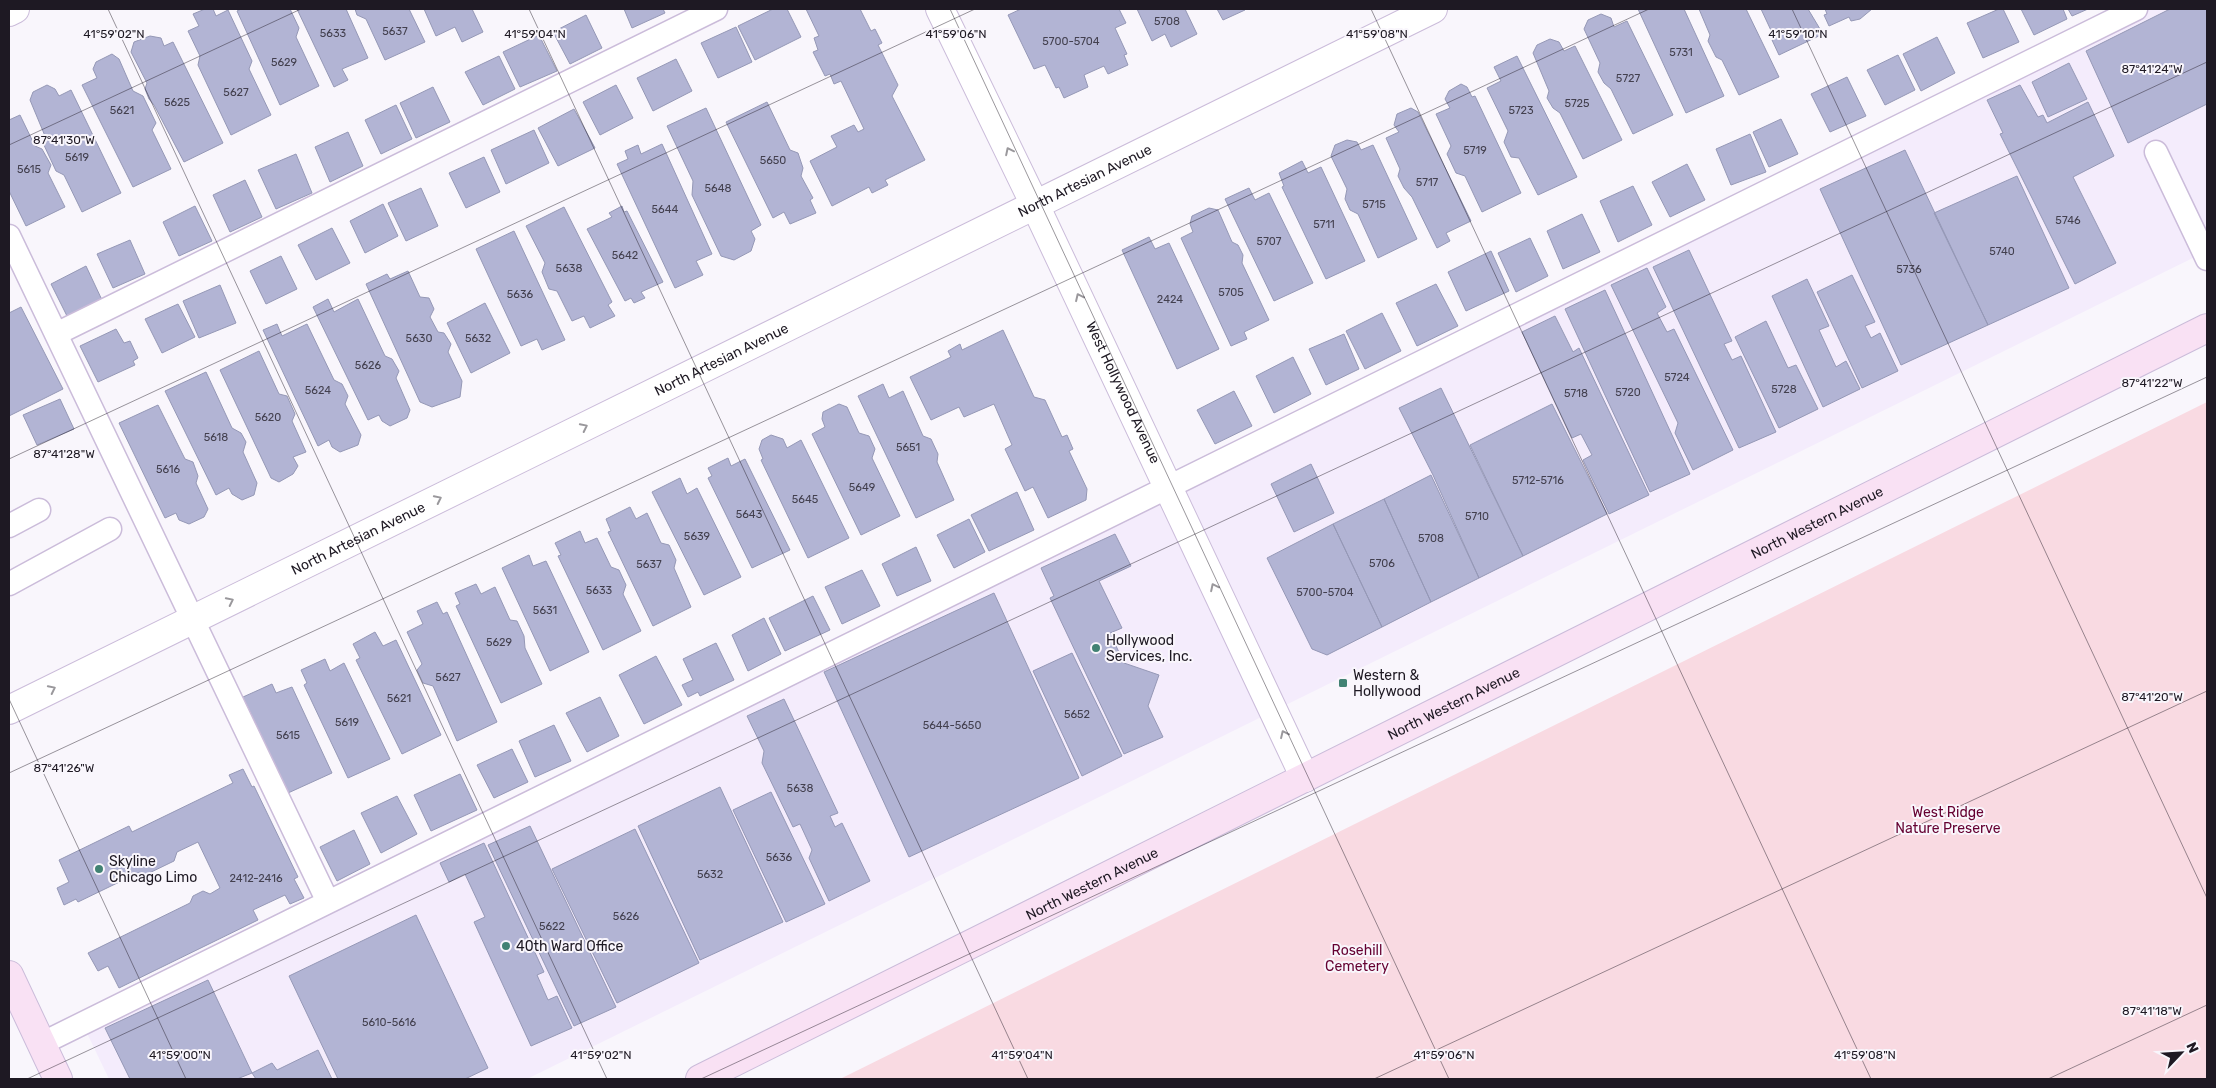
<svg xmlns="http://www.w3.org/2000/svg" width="2216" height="1088" viewBox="0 0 2216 1088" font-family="Rubik,sans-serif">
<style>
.built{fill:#f4ecfc}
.green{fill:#f9dae2}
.building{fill:#b2b4d4;stroke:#9598b6}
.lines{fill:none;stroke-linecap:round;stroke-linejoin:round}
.lane-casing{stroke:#cbbcda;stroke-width:25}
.street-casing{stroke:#cbbcda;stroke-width:30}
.secondary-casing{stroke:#cbbcda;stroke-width:30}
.lane{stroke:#fff;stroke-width:22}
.street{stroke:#fff;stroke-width:28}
.secondary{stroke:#f9e1f4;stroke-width:28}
.oneway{stroke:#9a989c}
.ticks{fill:none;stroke:#1e1923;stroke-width:1;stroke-opacity:0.45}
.poi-dot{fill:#418273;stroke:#f9f6fc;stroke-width:2}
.labels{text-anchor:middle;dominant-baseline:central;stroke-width:4;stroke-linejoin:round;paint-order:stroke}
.number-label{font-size:11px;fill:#43404f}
.street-label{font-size:14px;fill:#1e1923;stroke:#f9f6fc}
.poi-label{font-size:14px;fill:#1e1923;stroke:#f9f6fc;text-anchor:start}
.park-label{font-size:14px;fill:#650031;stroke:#f9f6fc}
.ticks-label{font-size:12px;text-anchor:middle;fill:#1e1923;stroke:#f9f6fc;stroke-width:4;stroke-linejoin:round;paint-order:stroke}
</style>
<rect width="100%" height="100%" fill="#f9f6fc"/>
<!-- built -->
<path class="built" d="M2150,9H2207V251L527,1079H109L85,1029Z"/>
<!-- green -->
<path class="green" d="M2207,402V1079H840Z"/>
<!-- building -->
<path class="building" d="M205,9H213L216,16L228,10L252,61L249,69L271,115L231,135L198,65L200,56L188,31L199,26L193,14Z
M241,9H290L299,28L296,37L319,86L280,105L237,11Z
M297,9H346L368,58L342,69L348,80L334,87Z
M355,9H409L425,42L385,60L366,19L357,15Z
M424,9H472L483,32L462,42L455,27L436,36Z
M624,9H663L665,13L632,28Z
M773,9H787L801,37L755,60L738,26Z
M806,9H860L871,31L875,29L882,43L878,45L898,85L892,96L925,160L885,180L888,185L872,193L869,187L832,206L810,161L837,147L831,136L854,125L858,132L864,129L841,81L834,84L830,74L825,76L813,52L818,50L814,38L819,36Z
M1021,9H1119L1126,23L1115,28L1127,54L1124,55L1128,65L1108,74L1104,66L1084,75L1088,87L1064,98L1059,87L1056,88L1045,65L1034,69L1008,15Z
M1137,9H1185L1197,34L1171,47L1165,34L1152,41Z
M1217,9H1244L1245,10L1223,20Z
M1638,9H1684L1724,96L1686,113Z
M1699,9H1746L1779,77L1739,95L1722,60L1716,57L1708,41L1710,35Z
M1761,9H1808L1823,34L1779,55L1772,40L1775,39Z
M1825,9H1872L1860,19L1851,21L1849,17L1829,26L1824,15L1827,14Z
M1999,9H2003L2019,42L1983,58L1967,23Z
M2021,9H2063L2067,19L2034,35Z
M2068,9H2088L2072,16Z
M2170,9H2207V104L2128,143L2086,51Z
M1601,14L1611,18L1614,27L1627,21L1673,115L1633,134L1611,89L1604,83L1598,72L1600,63L1584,29L1588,20Z
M586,15L602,48L570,64L553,32Z
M736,27L752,62L718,78L701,43Z
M539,35L557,71L520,87L503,52Z
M150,36L161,38L164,46L173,42L223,143L184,162L154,105L149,99L145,89L147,83L131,52L134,42Z
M1937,37L1955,73L1921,91L1903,54Z
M1550,39L1559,42L1564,51L1575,46L1622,140L1583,159L1560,113L1553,108L1547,98L1549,91L1533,53L1537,45Z
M112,54L119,59L133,91L143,96L156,123L152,130L171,169L133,187L82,85L97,78L93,69L96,62Z
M1898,55L1915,90L1885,105L1867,70Z
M499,56L515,89L483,105L465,72Z
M1517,56L1577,177L1538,195L1519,158L1511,157L1504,142L1508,131L1487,88L1501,81L1494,67Z
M676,59L692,91L653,111L637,78Z
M2069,63L2087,99L2048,117L2032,82Z
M1847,77L1866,116L1830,132L1811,94Z
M1461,84L1467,87L1472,97L1475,96L1521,193L1482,212L1465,176L1456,173L1447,154L1451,146L1436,114L1450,108L1445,99L1449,91Z
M47,85L55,89L59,96L71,90L121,193L82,212L64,175L56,171L43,143L45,136L30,100L33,92Z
M616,85L633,118L600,135L583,102Z
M2020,85L2038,117L2043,115L2047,123L2088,102L2114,156L2073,177L2116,263L2075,284L2000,134L2003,133L1987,100Z
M433,87L450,122L416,138L400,103Z
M767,102L790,150L798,153L803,168L801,176L813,198L810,200L816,213L790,224L784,212L773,218L726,122Z
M396,105L412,139L381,154L365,120Z
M706,108L761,225L751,231L755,239L751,251L734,260L721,256L692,195L693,181L667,126Z
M1411,108L1418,112L1471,221L1446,233L1450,241L1437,248L1412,197L1404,188L1398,176L1400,169L1386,138L1399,132L1394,125L1397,114Z
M574,109L595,148L558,166L538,128Z
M20,115L35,146L42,149L51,165L48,173L65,207L26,226L9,191V120Z
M1781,119L1798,154L1769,167L1753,132Z
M534,130L549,163L506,184L491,150Z
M348,132L363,166L330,182L315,147Z
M1750,134L1766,172L1731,185L1716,149Z
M1347,140L1357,142L1361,150L1373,145L1417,239L1378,258L1358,214L1350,210L1345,199L1347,189L1331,156L1335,145Z
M662,144L712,254L696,261L703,275L675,288L617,164L628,159L625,151L638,145L641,154Z
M1905,150L1988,325L1901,365L1820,189Z
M296,154L312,193L276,209L258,170Z
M484,157L500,192L466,208L449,173Z
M1302,161L1308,173L1321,167L1365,261L1326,279L1282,187L1284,186L1279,173Z
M1687,164L1705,200L1670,217L1652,182Z
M2017,176L2069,288L1988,325L1934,213Z
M245,180L262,217L230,232L213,195Z
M1633,186L1652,225L1618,242L1600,201Z
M421,188L438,226L406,241L388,203Z
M1249,188L1255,200L1269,193L1313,283L1274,301L1225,199Z
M383,204L398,236L365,253L350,221Z
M195,206L212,241L179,256L163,222Z
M622,206L624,212L627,211L663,282L641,292L645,298L634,303L631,298L625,301L587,229L612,217L609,213Z
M564,207L612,302L608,305L615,316L590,328L584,316L572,321L557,291L549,289L542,272L545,263L526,226Z
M1209,208L1218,210L1232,242L1238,245L1243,255L1242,263L1269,320L1244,332L1247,339L1231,346L1181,238L1193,232L1190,224L1192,216Z
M1582,214L1600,252L1563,269L1547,231Z
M332,228L350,263L316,280L298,245Z
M514,231L565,340L542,350L537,339L521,346L476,249Z
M1149,237L1155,249L1169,243L1219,349L1177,369L1122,250Z
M1530,238L1548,276L1516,292L1498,253Z
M130,240L145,274L113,288L97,254Z
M1689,250L1732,341L1724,344L1732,360L1741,356L1776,432L1739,448L1653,267Z
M1491,251L1509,291L1466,311L1448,272Z
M281,256L297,289L266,304L250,271Z
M86,266L102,300L67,316L51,284Z
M1647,268L1666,307L1657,313L1667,332L1674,329L1733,450L1693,470L1675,433L1678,423L1611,285Z
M408,271L420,297L429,298L434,309L430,317L438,332L444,333L451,344L448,352L462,381L460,397L432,407L420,402L366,284L387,274L390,279Z
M1852,275L1875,322L1865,326L1871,338L1880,333L1898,371L1862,388L1817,292Z
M1807,279L1829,326L1819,330L1836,367L1846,361L1860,389L1823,407L1772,296Z
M1436,284L1458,326L1417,346L1396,303Z
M220,285L236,323L199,338L183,301Z
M1605,290L1690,474L1650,492L1565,309Z
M328,299L334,312L358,299L385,356L392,359L399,371L396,378L410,410L407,418L390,426L382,421L379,415L368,420L313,307Z
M485,303L510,353L471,373L447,323Z
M178,304L195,337L162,353L145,319Z
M21,307L63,389L9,416V313Z
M1382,313L1401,351L1365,369L1346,331Z
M1555,316L1573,352L1579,348L1649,495L1609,514L1583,460L1592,455L1581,434L1572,438L1522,332Z
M1766,321L1788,368L1796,365L1818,409L1779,428L1735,337Z
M277,324L282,336L307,324L334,380L342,384L348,396L345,404L361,435L358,445L340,452L332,447L329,440L318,446L263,330Z
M116,329L124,343L130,341L138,358L133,361L135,365L98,382L80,346Z
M1003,330L1034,397L1045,400L1062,437L1067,435L1073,449L1069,451L1087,489L1086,500L1048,518L1033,487L1025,491L1005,449L1012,445L994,404L964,417L959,407L931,420L910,377L951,357L948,351L960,344L962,350Z
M1344,334L1359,369L1326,385L1309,349Z
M259,351L279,394L287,396L295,414L292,421L306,452L293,457L298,466L293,474L279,482L271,478L220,370Z
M1293,357L1311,394L1274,413L1256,376Z
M206,372L232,428L241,433L246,442L243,452L257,483L254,495L242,500L232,494L229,488L216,495L165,391Z
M883,384L889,398L903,391L923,436L931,439L938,454L937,462L954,500L916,518L858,396Z
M1441,388L1523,556L1479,578L1433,475L1399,408Z
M1234,391L1252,426L1215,444L1197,410Z
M60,399L74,429L37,445L23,415Z
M839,404L847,407L859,433L869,436L875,449L872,458L900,516L861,535L812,434L825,427L822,419L823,412Z
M1552,404L1607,514L1523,556L1470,445Z
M158,405L185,459L193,462L198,476L196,483L208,509L204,517L189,524L179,520L176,513L165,518L119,423Z
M771,435L783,439L787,448L801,440L849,538L808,558L761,460L763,459L759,449L762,440Z
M728,458L731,466L745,459L790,550L752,568L708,478L712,476L708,468Z
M1311,464L1334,513L1294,532L1271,484Z
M1431,475L1479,578L1431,602L1384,499Z
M680,478L687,494L697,488L741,577L704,595L652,492Z
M1017,492L1034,530L989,551L971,515Z
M1384,499L1431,602L1382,627L1333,524Z
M630,507L636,519L647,513L661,543L669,545L676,560L674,568L691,607L653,626L608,532L611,531L606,519Z
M969,519L985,552L954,568L937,535Z
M1333,524L1382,627L1327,655L1312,649L1267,558Z
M580,531L585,543L597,538L611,567L619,570L626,585L623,594L641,631L603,650L558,556L561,555L555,543Z
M1115,534L1131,566L1099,581L1122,628L1110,633L1124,663L1159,675L1148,706L1163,737L1124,754L1050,598L1054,596L1041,568Z
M916,547L931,581L897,596L882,564Z
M529,555L533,566L546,561L589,652L550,671L502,568Z
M862,570L880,606L842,624L825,587Z
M476,584L481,594L495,587L510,620L517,621L524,636L525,648L542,684L501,703L456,606L460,604L455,593Z
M994,593L1079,778L909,857L824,672Z
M813,596L830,630L785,651L769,618Z
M437,602L443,614L447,612L497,722L457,741L433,686L423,683L417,670L422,664L407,632L423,624L417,611Z
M764,618L781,654L748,671L732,635Z
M375,632L383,646L396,640L441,735L402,754L356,660L360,658L353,644Z
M716,643L734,680L700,696L698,692L688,697L682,685L693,680L683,659Z
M1072,653L1122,756L1082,776L1033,671Z
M656,656L682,705L644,724L619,675Z
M325,659L330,671L344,663L390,759L348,778L304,685L307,683L301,670Z
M272,684L276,693L292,687L332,773L288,793L243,697Z
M600,697L619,736L587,752L566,713Z
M784,699L838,813L830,816L835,827L842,823L870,881L829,901L809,858L812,850L800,824L793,827L762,763L764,751L747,716Z
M554,725L571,761L535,777L519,741Z
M512,749L528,782L494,798L477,765Z
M243,769L252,787L254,786L298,877L294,879L304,898L290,904L285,895L253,910L258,920L119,988L108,966L98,971L88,953L190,903L193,896L203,891L210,894L220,888L198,842L177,852L174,861L143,876L140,872L78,902L76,899L64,905L57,888L69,882L59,860L129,826L132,832L233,783L229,775Z
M460,774L477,810L431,831L414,795Z
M720,787L783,922L700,960L638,826Z
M771,792L825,904L786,922L733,810Z
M397,796L417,834L381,853L361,813Z
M530,826L616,1007L574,1026L488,845Z
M635,829L699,963L617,1003L552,869Z
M354,830L370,864L337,881L320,847Z
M484,843L544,972L537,975L548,1000L557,996L572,1028L531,1046L474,922L485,917L465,874L449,882L440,863Z
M416,915L488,1068L465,1079H338L289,976Z
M208,980L252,1073L237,1079H130L105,1028Z
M318,1050L332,1079H256L252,1073L272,1063L277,1070Z"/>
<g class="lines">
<defs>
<path id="lane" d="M2156,152L2207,259
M9,236L328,902
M56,334L716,9
M9,526L39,510
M9,584L110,529
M41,1044L2136,9"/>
<g id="street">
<path id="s1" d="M940,9L1035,205L1305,778"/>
<path d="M9,12L15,9"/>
<path id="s2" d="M9,710L1433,9"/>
</g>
<g id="secondary">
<path d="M9,975L58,1079"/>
<path id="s3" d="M700,1079L2207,328"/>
</g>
</defs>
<!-- lane casing -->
<use href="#lane" class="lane-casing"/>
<!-- street casing -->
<use href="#street" class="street-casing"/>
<!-- secondary casing -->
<use href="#secondary" class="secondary-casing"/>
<!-- lane -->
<use href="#lane" class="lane"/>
<!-- street -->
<use href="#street" class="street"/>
<!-- secondary -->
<use href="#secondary" class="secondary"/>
</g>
<!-- one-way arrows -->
<defs><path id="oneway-chevron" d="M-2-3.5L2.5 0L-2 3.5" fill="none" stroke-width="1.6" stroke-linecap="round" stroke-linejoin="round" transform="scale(1.25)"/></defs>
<g class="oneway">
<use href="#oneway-chevron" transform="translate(1009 151) rotate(-116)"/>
<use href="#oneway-chevron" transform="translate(1079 297) rotate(-115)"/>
<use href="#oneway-chevron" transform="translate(584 427) rotate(-26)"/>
<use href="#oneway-chevron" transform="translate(438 499) rotate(-26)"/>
<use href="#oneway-chevron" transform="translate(1214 587) rotate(-116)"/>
<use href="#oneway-chevron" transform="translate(230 601) rotate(-26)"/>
<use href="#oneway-chevron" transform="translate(52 689) rotate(-26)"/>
<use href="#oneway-chevron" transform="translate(1284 734) rotate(-115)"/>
</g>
<!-- ticks -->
<path class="ticks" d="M108,9L607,1079M529,9L1028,1079M950,9L1449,1079M1371,9L1871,1079M1792,9L2207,898M9,145L301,9M9,459L975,9M9,699L186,1079M9,773L1649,9M27,1079L2207,62M701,1079L2207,377M1374,1079L2207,691M2048,1079L2207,1005"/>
<!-- markers -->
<g class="poi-dot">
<circle cx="1096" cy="648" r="5"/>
<rect x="1338" y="678" width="10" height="10" rx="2.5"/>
<circle cx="99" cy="869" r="5"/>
<circle cx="506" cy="946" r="5"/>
</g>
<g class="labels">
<!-- number labels -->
<g class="number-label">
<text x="1167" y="21">5708</text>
<text x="395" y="31">5637</text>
<text x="333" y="33">5633</text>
<text x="1071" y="41">5700-5704</text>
<text x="1681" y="52">5731</text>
<text x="284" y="62">5629</text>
<text x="1628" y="78">5727</text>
<text x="236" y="92">5627</text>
<text x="177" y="102">5625</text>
<text x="1577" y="103">5725</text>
<text x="122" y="110">5621</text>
<text x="1521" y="110">5723</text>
<text x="1475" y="150">5719</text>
<text x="77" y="157">5619</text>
<text x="773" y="160">5650</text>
<text x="29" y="169">5615</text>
<text x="1427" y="182">5717</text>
<text x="718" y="188">5648</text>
<text x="1374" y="204">5715</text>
<text x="665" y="209">5644</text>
<text x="2068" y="220">5746</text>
<text x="1324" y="224">5711</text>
<text x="1269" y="241">5707</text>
<text x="2002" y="251">5740</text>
<text x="625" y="255">5642</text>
<text x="569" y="268">5638</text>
<text x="1909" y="269">5736</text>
<text x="1231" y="292">5705</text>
<text x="520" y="294">5636</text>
<text x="1170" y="299">2424</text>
<text x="419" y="338">5630</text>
<text x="478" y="338">5632</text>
<text x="368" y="365">5626</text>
<text x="1677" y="377">5724</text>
<text x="1784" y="389">5728</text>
<text x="318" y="390">5624</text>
<text x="1628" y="392">5720</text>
<text x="1576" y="393">5718</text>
<text x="268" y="417">5620</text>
<text x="216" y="437">5618</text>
<text x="908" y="447">5651</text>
<text x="168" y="469">5616</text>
<text x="1538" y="480">5712-5716</text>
<text x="862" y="487">5649</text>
<text x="805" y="499">5645</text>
<text x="749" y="514">5643</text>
<text x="1477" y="516">5710</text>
<text x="697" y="536">5639</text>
<text x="1431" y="538">5708</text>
<text x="1382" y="563">5706</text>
<text x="649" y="564">5637</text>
<text x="599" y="590">5633</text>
<text x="1325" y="592">5700-5704</text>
<text x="545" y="610">5631</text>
<text x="499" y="642">5629</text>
<text x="448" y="677">5627</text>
<text x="399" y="698">5621</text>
<text x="1077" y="714">5652</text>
<text x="347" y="722">5619</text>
<text x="952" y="725">5644-5650</text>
<text x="288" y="735">5615</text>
<text x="800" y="788">5638</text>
<text x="779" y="857">5636</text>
<text x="710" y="874">5632</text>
<text x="256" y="878">2412-2416</text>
<text x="626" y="916">5626</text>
<text x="552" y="926">5622</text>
<text x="389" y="1022">5610-5616</text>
</g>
<!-- street labels -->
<g class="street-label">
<text stroke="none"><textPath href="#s2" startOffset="1199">North Artesian Avenue</textPath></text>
<text stroke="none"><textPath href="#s2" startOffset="794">North Artesian Avenue</textPath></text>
<text stroke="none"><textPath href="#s1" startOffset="425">West Hollywood Avenue</textPath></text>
<text stroke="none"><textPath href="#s3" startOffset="1248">North Western Avenue</textPath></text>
<text stroke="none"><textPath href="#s2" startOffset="389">North Artesian Avenue</textPath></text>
<text stroke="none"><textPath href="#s3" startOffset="842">North Western Avenue</textPath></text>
<text stroke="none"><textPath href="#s3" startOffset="438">North Western Avenue</textPath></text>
</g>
<!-- poi labels -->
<g class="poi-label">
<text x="1106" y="640">Hollywood<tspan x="1106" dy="16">Services, Inc.</tspan></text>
<text x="1353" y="675">Western &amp;<tspan x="1353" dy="16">Hollywood</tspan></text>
<text x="109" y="861">Skyline<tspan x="109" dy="16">Chicago Limo</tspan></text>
<text x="516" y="946">40th Ward Office</text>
</g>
<!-- park labels -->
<g class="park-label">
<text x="1948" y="812">West Ridge<tspan x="1948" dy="16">Nature Preserve</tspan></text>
<text x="1357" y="950">Rosehill<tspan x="1357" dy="16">Cemetery</tspan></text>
</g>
</g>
<g class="ticks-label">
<text x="114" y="38">41°59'02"N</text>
<text x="535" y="38">41°59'04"N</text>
<text x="956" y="38">41°59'06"N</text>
<text x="1377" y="38">41°59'08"N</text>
<text x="1798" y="38">41°59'10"N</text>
<text x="2152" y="73">87°41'24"W</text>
<text x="64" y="144">87°41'30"W</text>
<text x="2152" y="387">87°41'22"W</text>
<text x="64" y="458">87°41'28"W</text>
<text x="2152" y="701">87°41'20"W</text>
<text x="64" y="772">87°41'26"W</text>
<text x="2152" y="1015">87°41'18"W</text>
<text x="180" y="1059">41°59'00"N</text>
<text x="601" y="1059">41°59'02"N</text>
<text x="1022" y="1059">41°59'04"N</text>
<text x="1444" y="1059">41°59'06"N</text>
<text x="1865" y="1059">41°59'08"N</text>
</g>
<!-- border -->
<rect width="2216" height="1088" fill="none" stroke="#1e1923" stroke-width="20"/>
<!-- north arrow -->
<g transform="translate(2181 1053) rotate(65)" stroke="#f9f6fc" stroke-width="4" paint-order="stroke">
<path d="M0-4L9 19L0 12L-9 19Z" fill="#1e1923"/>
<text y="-8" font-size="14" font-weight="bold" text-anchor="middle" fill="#1e1923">N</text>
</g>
</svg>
